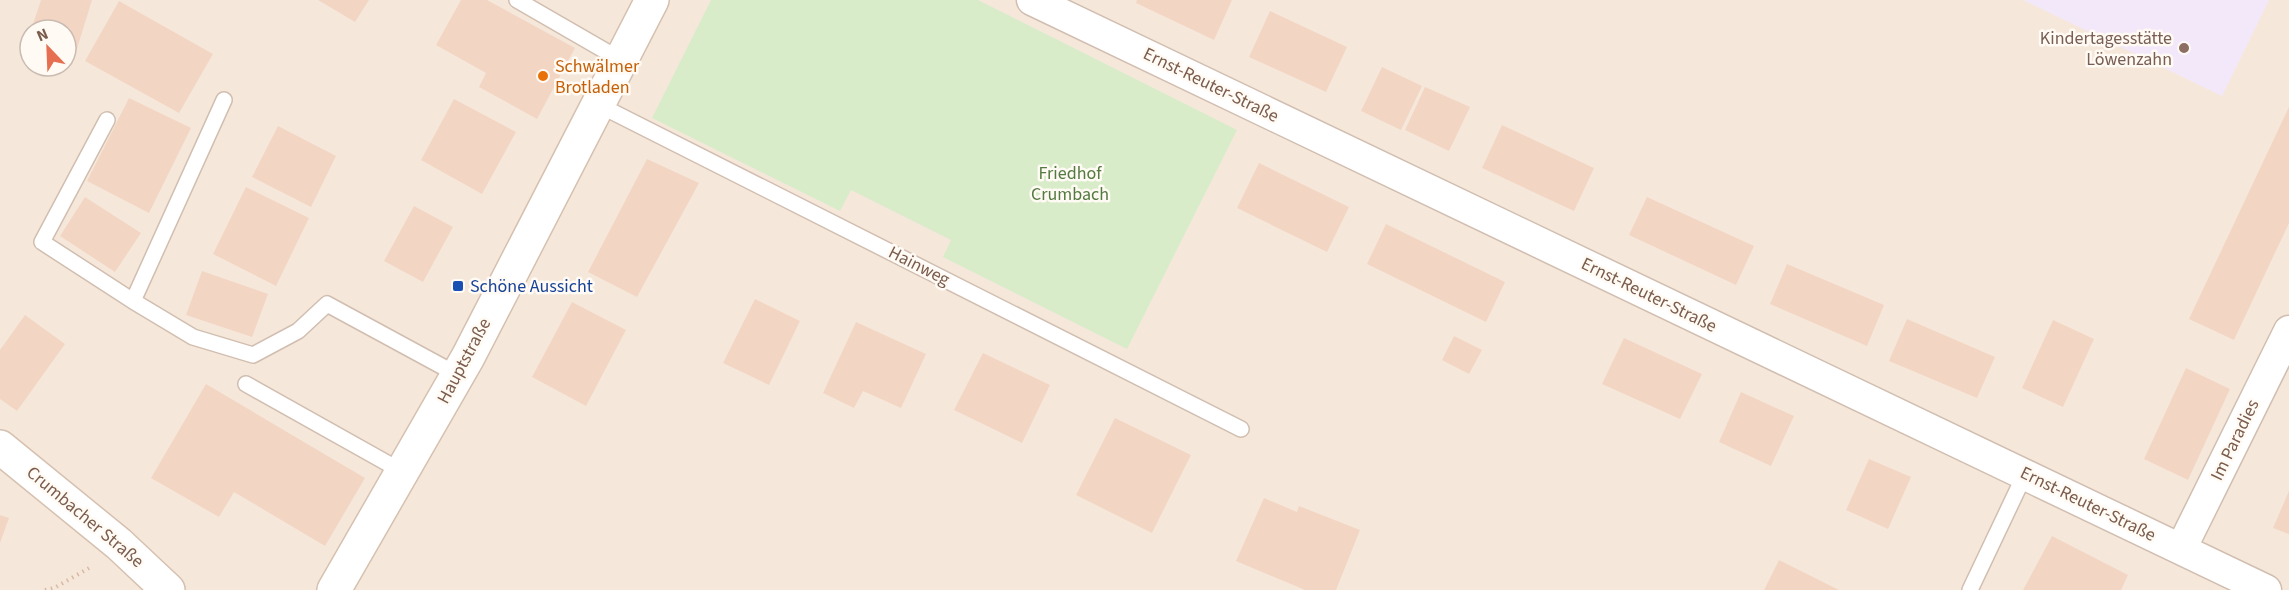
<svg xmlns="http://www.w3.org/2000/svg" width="2289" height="590" viewBox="0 0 2289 590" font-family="'Source Sans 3',sans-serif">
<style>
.residential{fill:#f5e8da;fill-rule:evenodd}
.education{fill:#f3e8fa}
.green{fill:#d8ecc9}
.building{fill:#f3d5c3}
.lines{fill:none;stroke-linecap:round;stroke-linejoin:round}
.service-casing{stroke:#d1beb0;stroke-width:18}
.minor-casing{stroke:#d1beb0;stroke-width:33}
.secondary-casing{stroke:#d6c0b0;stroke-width:36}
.path{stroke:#d9b8a5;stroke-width:4;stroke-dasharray:1.5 4.5;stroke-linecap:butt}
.service{stroke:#fff;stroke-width:15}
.minor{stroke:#fff;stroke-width:30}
.secondary{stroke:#fff;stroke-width:33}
.education-dot{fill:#8d6e63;stroke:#fffaf3;stroke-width:2}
.food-dot{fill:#e8710a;stroke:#fffaf3;stroke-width:2}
.transit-dot{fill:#1a4fb4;stroke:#fffaf3;stroke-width:2}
.labels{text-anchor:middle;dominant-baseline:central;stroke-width:5;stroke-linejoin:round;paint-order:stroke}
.education-label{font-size:18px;fill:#785e54;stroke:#fffaf3;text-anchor:end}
.food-label{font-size:18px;fill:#c56008;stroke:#fffaf3;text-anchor:start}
.street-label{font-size:18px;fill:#7a5c4d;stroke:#fffaf3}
.park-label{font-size:18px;fill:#537a41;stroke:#fffaf3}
.transit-label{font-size:18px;fill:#164399;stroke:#fffaf3;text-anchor:start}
</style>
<rect width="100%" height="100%" fill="#fdf6ec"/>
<!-- residential -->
<path class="residential" d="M0,0H2289V590H0ZM30,30H66V66H30Z"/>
<!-- education -->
<path class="education" d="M2023,0H2269L2222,96Z"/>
<!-- green -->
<path class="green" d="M711,0H978L1237,130L1127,349L943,257L951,240L851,190L840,211L652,118Z"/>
<!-- building -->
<path class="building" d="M41,0H92L72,65L66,63V30H31Z
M318,0H369L355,22Z
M461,0H487L575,48L537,119L479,87L486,73L436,45Z
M1137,0H1232L1214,40L1136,3Z
M119,1L213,54L179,113L85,61Z
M1270,11L1347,47L1326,92L1249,57Z
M29,36H30V52L25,50Z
M1382,67L1422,86L1401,130L1361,111Z
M1425,87L1470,107L1449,151L1405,130Z
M129,98L191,128L149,213L87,181Z
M454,99L516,132L482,194L421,160Z
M2289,107V223L2234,340L2189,319Z
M1502,125L1594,168L1574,211L1482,168Z
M278,126L336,156L311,207L252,177Z
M647,159L699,183L637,297L588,272Z
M1259,163L1349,207L1327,252L1237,208Z
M246,187L309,218L276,286L213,254Z
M85,197L141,233L115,272L60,236Z
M1647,197L1754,246L1736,285L1629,235Z
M414,206L453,227L423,282L384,261Z
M1386,224L1505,282L1486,322L1367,264Z
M1787,264L1884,305L1867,346L1770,304Z
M202,271L268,294L252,337L186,315Z
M755,299L800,321L769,385L723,363Z
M572,302L626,330L586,406L532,377Z
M25,315L65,344L17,411L0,399V350Z
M1907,319L1995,357L1977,398L1889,361Z
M2053,320L2094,339L2063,407L2022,388Z
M856,322L926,354L901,408L863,391L854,408L823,393Z
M1454,336L1482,350L1469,374L1442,360Z
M1624,338L1702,374L1680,419L1602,384Z
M983,353L1050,385L1022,443L954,410Z
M2186,368L2230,389L2188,480L2144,459Z
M206,384L365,478L325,546L234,492L219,517L151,478Z
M1741,392L1794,416L1771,466L1719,442Z
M1115,418L1191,455L1152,533L1076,495Z
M1869,459L1911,477L1888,529L1846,510Z
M2289,491V534L2273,528Z
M1264,498L1297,512L1299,506L1360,530L1336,590H1305L1236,561Z
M0,515L9,518L0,543Z
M2052,536L2128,575L2121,590H2023Z
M1779,560L1839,590H1764Z"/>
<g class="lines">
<defs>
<path id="service" d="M517,0L621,60
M224,100L133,301L193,337L253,355L298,331L327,304L458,375
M597,104L1241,429
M107,120L42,242L133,301
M246,384L403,472
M1970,590L2025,474"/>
<path id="minor" d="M1032,0L2266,590
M2181,549L2289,331"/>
<path id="secondary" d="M0,447L119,544L168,590
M334,590L468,357L652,0"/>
</defs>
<!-- service casing -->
<use href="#service" class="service-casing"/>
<!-- minor casing -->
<use href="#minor" class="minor-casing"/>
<!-- secondary casing -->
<use href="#secondary" class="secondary-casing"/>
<!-- path -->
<path class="path" d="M45,590L54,588L91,567"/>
<!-- service -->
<use href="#service" class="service"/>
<!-- minor -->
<use href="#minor" class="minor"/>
<!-- secondary -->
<use href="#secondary" class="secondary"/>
</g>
<!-- markers -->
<circle class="education-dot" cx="2184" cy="48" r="6"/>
<circle class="food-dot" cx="543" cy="76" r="6"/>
<rect class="transit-dot" x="452" y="280" width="12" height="12" rx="3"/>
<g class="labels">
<!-- education labels -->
<g class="education-label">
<text x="2172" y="38">Kindertagesstätte<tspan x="2172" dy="21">Löwenzahn</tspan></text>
</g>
<!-- food labels -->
<g class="food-label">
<text x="555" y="66">Schwälmer<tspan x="555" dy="21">Brotladen</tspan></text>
</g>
<!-- street labels -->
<g class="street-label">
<text transform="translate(1211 85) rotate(26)">Ernst-Reuter-Straße</text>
<text transform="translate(919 266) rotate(27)">Hainweg</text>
<text transform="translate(1649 295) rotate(26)">Ernst-Reuter-Straße</text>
<text transform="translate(464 361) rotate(-62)">Hauptstraße</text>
<text transform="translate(2235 440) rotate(-64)">Im Paradies</text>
<text transform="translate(2088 504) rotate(26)">Ernst-Reuter-Straße</text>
<text transform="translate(85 517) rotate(40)">Crumbacher Straße</text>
</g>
<!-- park labels -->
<g class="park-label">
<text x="1070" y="173">Friedhof<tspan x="1070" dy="21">Crumbach</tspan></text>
</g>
<!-- transit labels -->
<g class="transit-label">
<text x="470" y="286">Schöne Aussicht</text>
</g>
</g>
<!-- north arrow -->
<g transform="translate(48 48) rotate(337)"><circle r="28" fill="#fffaf3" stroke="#cabbb1" stroke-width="1.5"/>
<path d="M0-4.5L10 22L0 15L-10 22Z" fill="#e76f51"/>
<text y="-9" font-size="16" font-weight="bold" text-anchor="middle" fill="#7a5c4d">N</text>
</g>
</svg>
